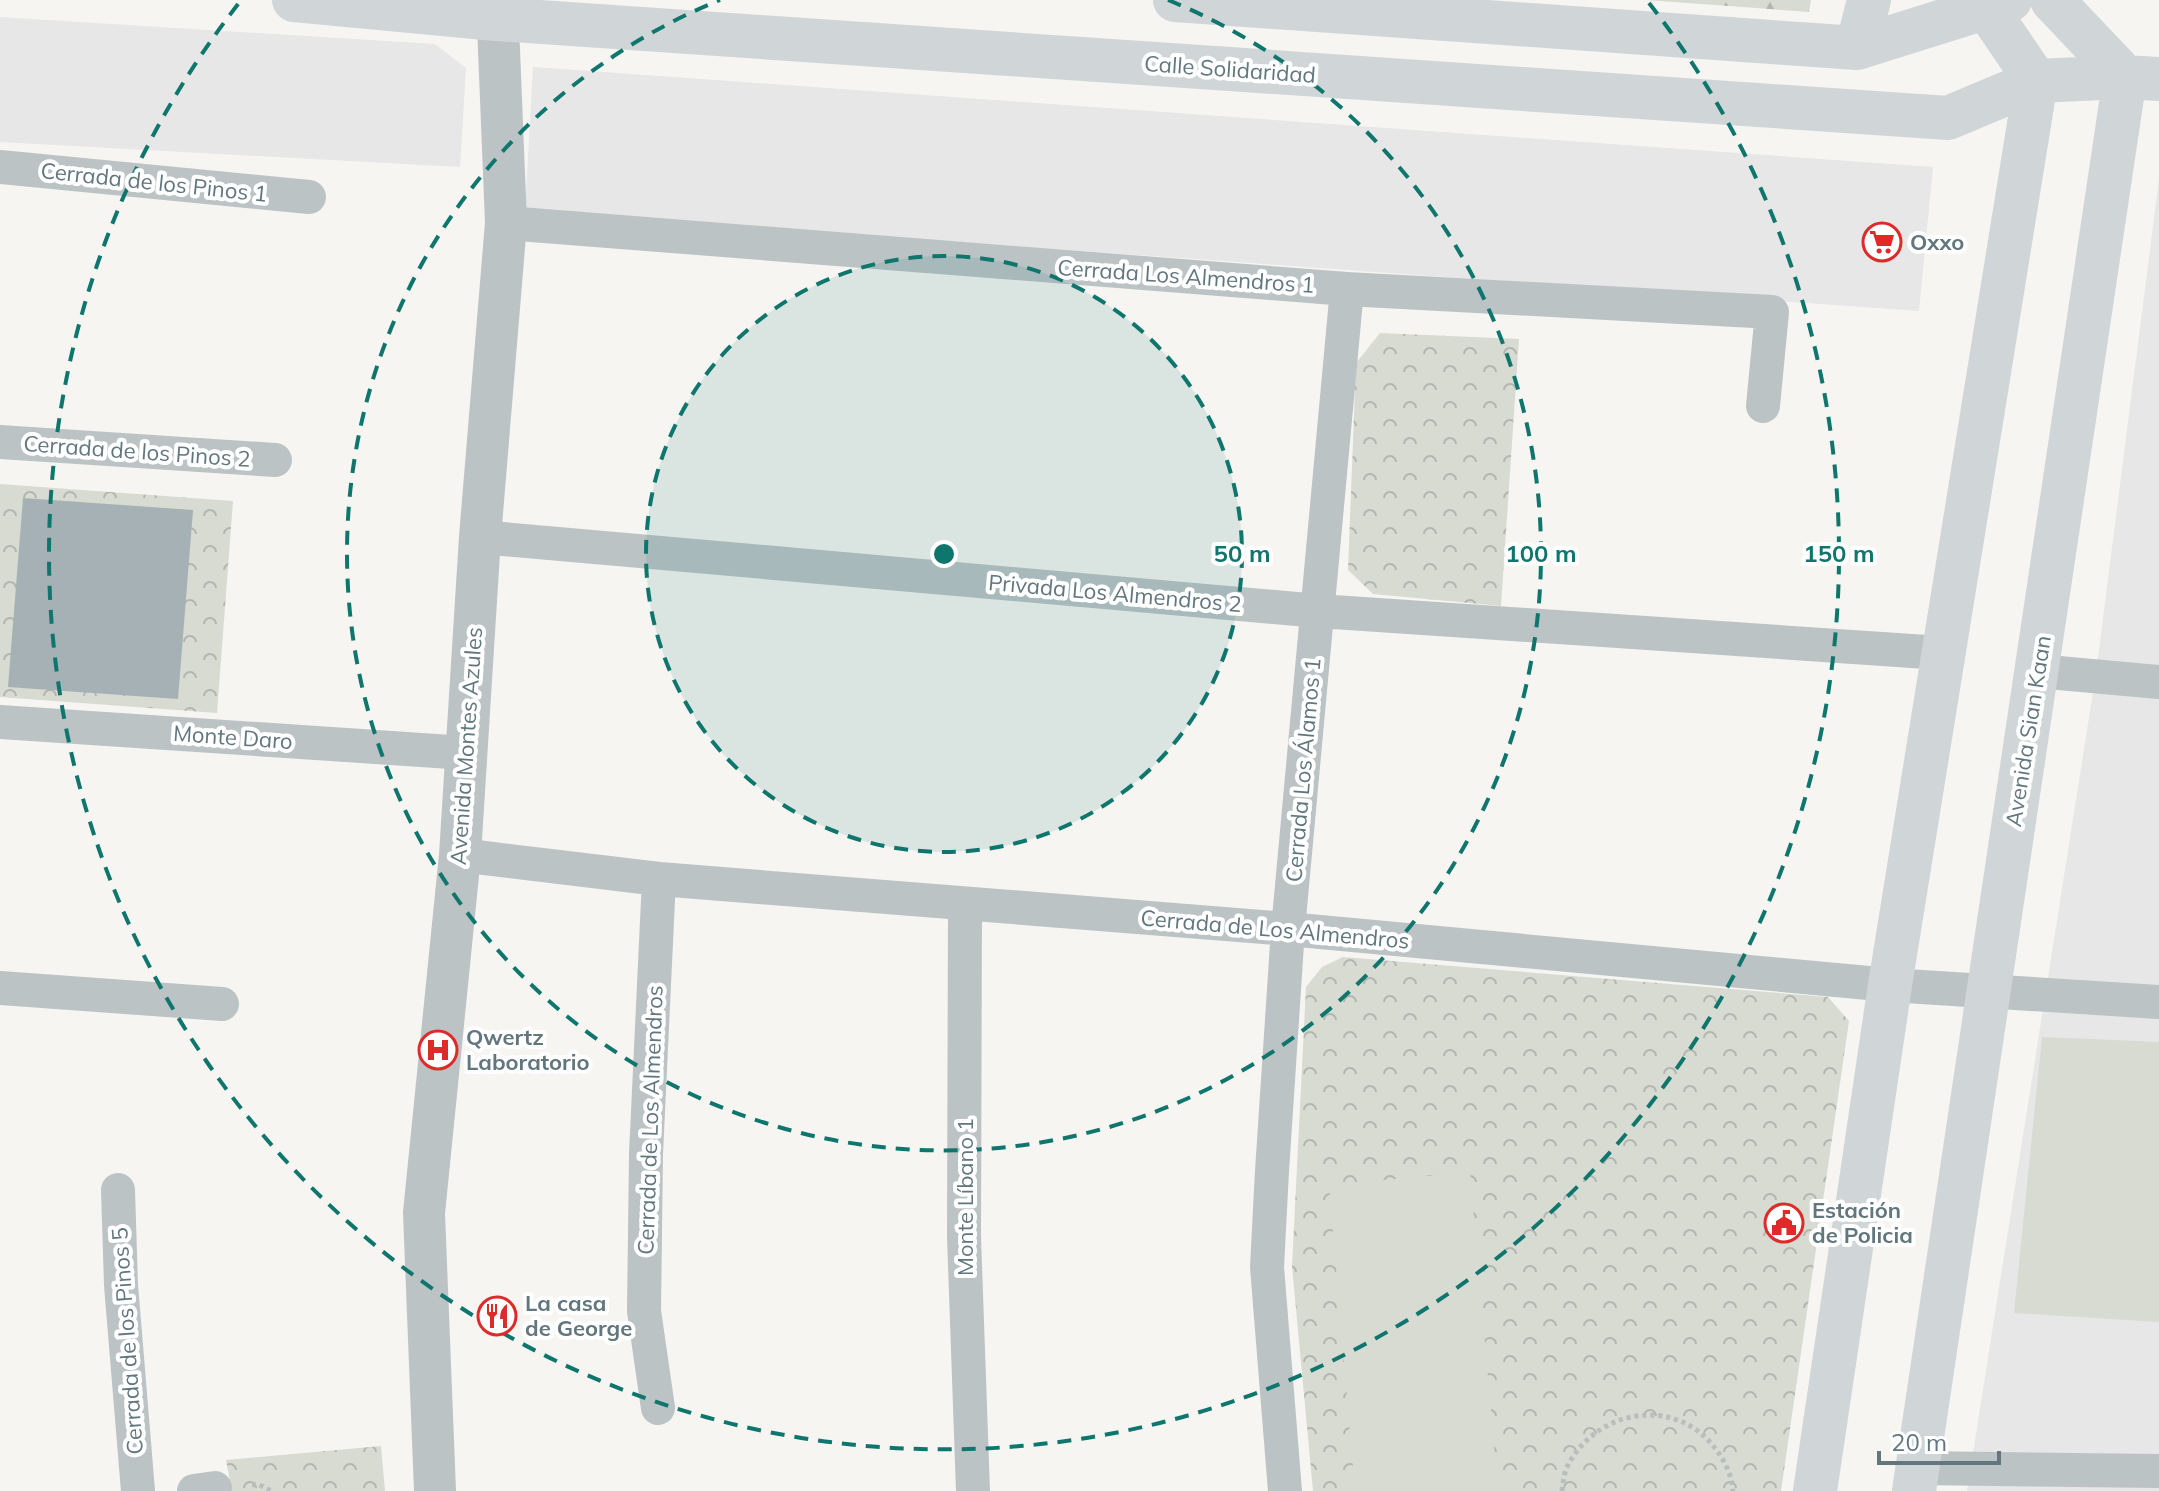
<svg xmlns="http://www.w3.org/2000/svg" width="2159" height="1491" viewBox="0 0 2159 1491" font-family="Mulish,sans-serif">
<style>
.built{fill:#e6e7e6}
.forest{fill:url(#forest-firs)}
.park{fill:url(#park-crowns)}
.pitch{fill:#d7dbd1}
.building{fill:#a5b1b4}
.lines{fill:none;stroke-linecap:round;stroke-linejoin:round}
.path{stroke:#b9bdbe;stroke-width:5;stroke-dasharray:4 4;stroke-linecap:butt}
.minor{stroke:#bcc3c5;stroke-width:34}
.tertiary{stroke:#bcc3c5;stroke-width:42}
.secondary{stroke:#d0d6d8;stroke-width:44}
.ring{fill:none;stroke:#0f766e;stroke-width:4;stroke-dasharray:14 10}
.labels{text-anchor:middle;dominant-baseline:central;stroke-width:8;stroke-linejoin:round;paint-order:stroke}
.street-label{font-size:22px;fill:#61777d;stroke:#fff}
.poi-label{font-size:22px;font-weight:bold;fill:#61777d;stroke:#fff;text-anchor:start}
.centre{fill:#0f766e;stroke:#fff;stroke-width:4}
.ring-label{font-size:24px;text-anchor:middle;font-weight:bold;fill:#0f766e;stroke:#fff;stroke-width:8;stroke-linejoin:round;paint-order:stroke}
</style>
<defs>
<pattern id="forest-firs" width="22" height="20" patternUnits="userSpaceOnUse" patternTransform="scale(2)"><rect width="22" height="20" fill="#d7dbd1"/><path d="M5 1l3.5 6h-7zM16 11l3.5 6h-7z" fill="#b2b6af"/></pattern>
<pattern id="park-crowns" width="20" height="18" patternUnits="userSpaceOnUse" patternTransform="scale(2)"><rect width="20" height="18" fill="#d7dbd1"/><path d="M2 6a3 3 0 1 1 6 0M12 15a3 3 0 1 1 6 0" fill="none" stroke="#b2b6af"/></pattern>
</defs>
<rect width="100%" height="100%" fill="#f6f5f2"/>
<!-- built -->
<path class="built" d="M0,17L435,44L466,68L460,167L0,142Z
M533,67L1933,167L1919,311L525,211Z
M2159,179V1491H1967L2096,673Z"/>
<!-- forest -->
<path class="forest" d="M1646,0H1811L1809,12Z"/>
<!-- park -->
<path class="park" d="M1380,333L1519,339L1501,606L1373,594L1348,570L1356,363Z
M0,484L233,501L217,713L0,697Z
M1343,957L1828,997L1849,1021L1781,1491H1313L1292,1266L1306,987L1322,967Z
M381,1446L385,1491H232L226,1460Z"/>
<!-- pitch -->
<path class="pitch" d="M2042,1037L2159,1042V1322L2014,1313Z
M1470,1172L1498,1491H1355L1329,1185Z"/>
<!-- building -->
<path class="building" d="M23,498L193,510L178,699L8,687Z"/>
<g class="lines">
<!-- path -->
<path class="path" d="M252,1485L258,1484L271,1491
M1562,1491C1563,1483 1564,1474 1567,1467C1595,1410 1674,1395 1714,1447C1724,1459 1732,1475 1733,1491"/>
<!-- minor -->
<path class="minor" d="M0,167L309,197
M506,223L1347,289L1772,312L1763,406
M0,442L275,460
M480,537L1319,611L1942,653
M2037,671L2159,682
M0,722L466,753
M460,855L659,879L1288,929L1890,985L2159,1002
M965,904L964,1237L973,1491
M0,988L222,1004
M118,1190L121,1285L138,1491
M658,1408L644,1311L646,1154L659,879
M1917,1468L2159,1471
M194,1491L215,1488
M1285,1491L1267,1267L1272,1171L1288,929L1347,289"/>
<!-- tertiary -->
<path class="tertiary" d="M435,1491L424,1213L460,855L480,537L506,223L497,0"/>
<!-- secondary -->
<path class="secondary" d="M294,0L496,19L1948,118L2036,81L2125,77L2159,79
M1175,0L1857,48L2010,0
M1857,48L1869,0
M1815,1491L1890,985L2036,81L1981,0
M1914,1491L2125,77L2052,0"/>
</g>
<!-- distance rings -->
<circle cx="944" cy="554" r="298" fill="#0f766e" fill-opacity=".12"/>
<g class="ring">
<circle cx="944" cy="554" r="298"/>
<path d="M1168 0A597 597 0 1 1 720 0"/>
<path d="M1649 3A895 895 0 1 1 239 3"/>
</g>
<!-- icons -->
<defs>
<symbol id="supermarket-ring" viewBox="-11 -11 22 22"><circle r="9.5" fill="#fff" stroke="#de2b2a" stroke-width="1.5"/><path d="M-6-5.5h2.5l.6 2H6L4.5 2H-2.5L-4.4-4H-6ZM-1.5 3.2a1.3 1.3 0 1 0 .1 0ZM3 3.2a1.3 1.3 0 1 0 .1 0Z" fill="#de2b2a"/></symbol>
<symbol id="hospital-ring" viewBox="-11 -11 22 22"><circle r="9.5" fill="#fff" stroke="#de2b2a" stroke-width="1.5"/><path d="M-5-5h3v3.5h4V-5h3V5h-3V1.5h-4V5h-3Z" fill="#de2b2a"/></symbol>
<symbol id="civic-ring" viewBox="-11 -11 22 22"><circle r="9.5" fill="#fff" stroke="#de2b2a" stroke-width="1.5"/><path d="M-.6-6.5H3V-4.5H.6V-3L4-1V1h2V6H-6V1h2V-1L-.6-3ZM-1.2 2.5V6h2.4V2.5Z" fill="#de2b2a"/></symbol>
<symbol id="restaurant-ring" viewBox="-11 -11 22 22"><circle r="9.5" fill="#fff" stroke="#de2b2a" stroke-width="1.5"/><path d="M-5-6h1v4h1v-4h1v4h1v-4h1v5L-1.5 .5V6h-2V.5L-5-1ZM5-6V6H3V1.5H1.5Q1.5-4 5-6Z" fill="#de2b2a"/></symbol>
</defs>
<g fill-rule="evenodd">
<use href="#supermarket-ring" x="1860" y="220" width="44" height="44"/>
<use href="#hospital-ring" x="416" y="1028" width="44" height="44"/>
<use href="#civic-ring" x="1762" y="1201" width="44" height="44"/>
<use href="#restaurant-ring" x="475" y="1294" width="44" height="44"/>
</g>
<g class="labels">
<!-- street labels -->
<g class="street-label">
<text transform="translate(1230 69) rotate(4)">Calle Solidaridad</text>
<text transform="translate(154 182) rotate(6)">Cerrada de los Pinos 1</text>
<text transform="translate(1186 276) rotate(4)">Cerrada Los Almendros 1</text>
<text transform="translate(137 451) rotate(4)">Cerrada de los Pinos 2</text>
<text transform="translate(1115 593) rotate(5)">Privada Los Almendros 2</text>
<text transform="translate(2028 731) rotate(-81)">Avenida Sian Kaan</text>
<text transform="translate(233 737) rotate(4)">Monte Daro</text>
<text transform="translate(466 746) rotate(-86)">Avenida Montes Azules</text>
<text transform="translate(1303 770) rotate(-85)">Cerrada Los Álamos 1</text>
<text transform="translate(1275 929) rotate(5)">Cerrada de Los Almendros</text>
<text transform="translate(650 1120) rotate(-88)">Cerrada de Los Almendros</text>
<text transform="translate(965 1197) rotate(-90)">Monte Líbano 1</text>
<text transform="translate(127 1341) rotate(-94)">Cerrada de los Pinos 5</text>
</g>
<!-- poi labels -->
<g class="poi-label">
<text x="1910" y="242">Oxxo</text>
<text x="466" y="1037">Qwertz<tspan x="466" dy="25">Laboratorio</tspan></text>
<text x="1812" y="1210">Estación<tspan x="1812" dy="25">de Policia</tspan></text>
<text x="525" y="1303">La casa<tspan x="525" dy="25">de George</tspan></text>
</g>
</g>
<circle cx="944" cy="554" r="12" class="centre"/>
<g class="ring-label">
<text x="1242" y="562">50 m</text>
<text x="1541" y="562">100 m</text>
<text x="1839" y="562">150 m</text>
</g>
<!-- scale -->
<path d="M1879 1451v12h120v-12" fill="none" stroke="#61777d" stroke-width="4"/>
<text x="1891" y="1451" font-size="24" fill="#61777d" stroke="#ffffff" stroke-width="6" paint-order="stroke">20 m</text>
</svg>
